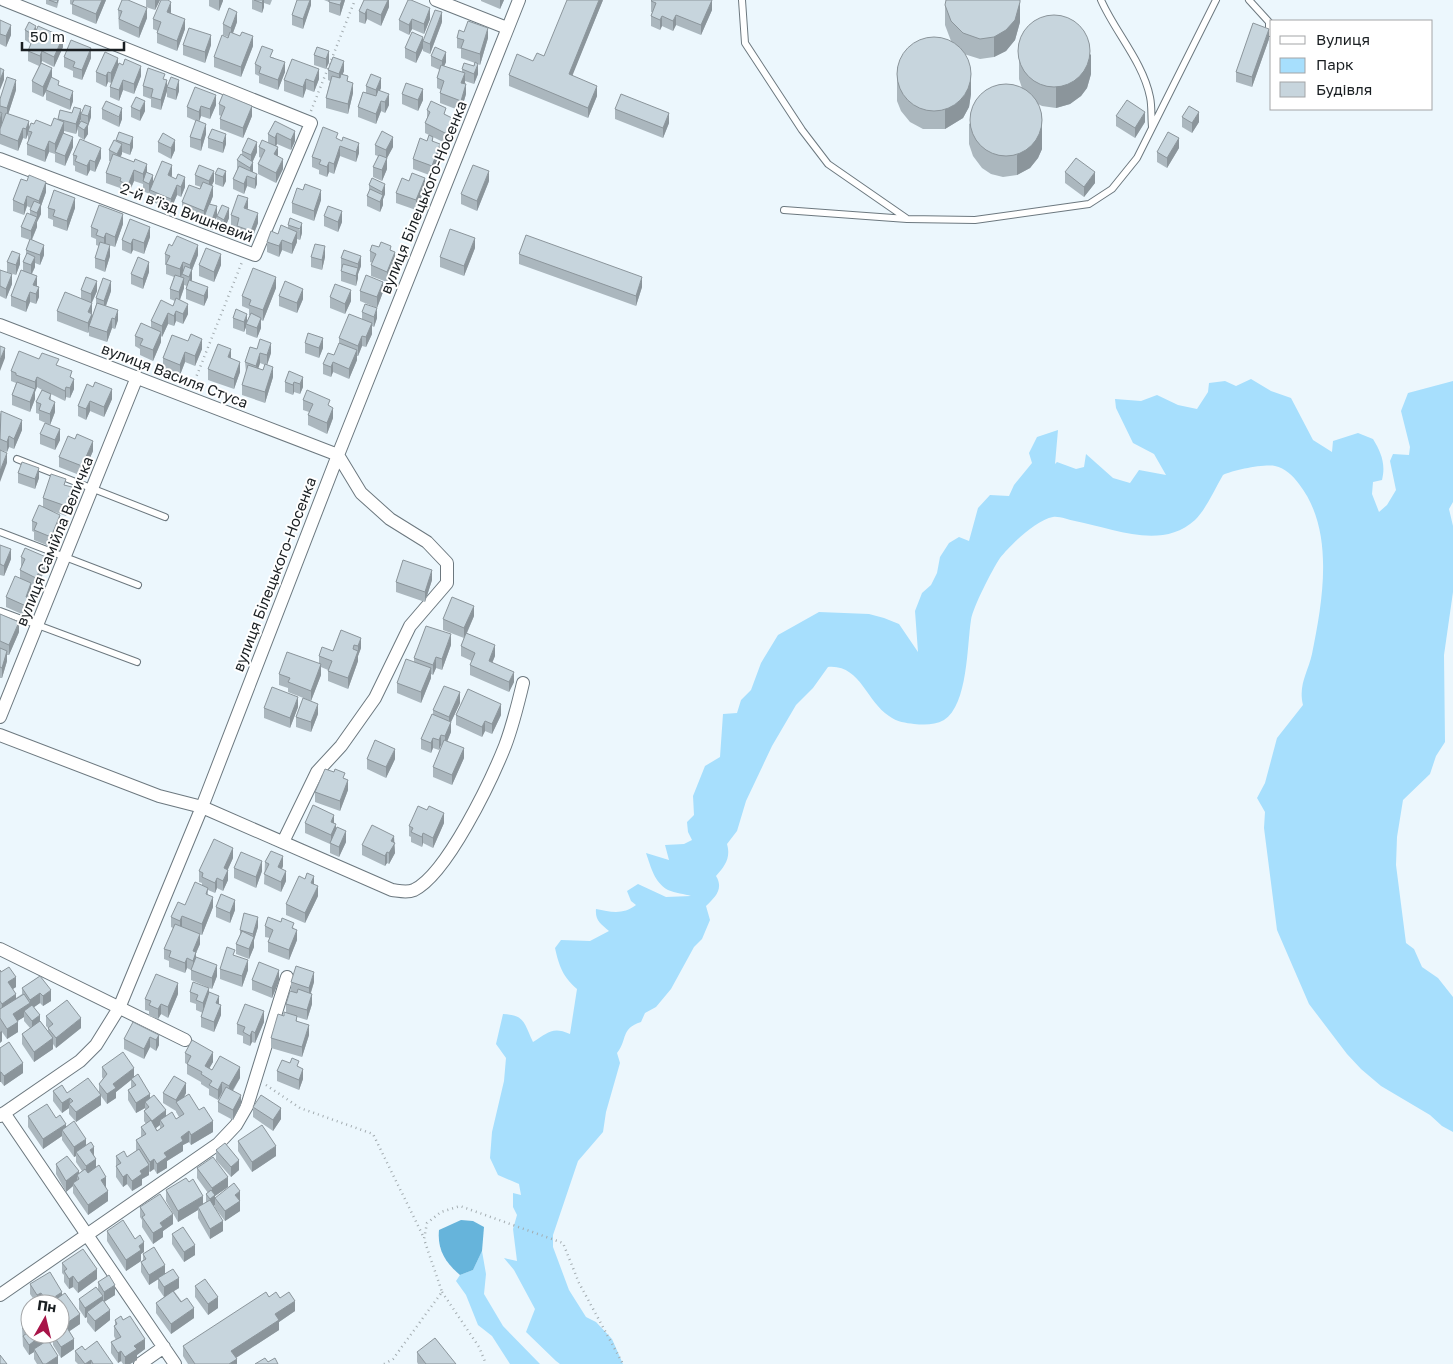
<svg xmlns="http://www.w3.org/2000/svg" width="1453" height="1364" viewBox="0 0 1453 1364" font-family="'Golos Text',sans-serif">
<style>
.green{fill:#a7dffd}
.water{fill:#66b4db}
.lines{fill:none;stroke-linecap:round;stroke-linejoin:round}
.lane-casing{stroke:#6c787f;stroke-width:8}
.street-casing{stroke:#6c787f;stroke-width:14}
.path{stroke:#a3acb0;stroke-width:2.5;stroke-dasharray:1 4;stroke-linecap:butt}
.lane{stroke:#fff;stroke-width:6}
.street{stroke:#fff;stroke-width:12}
.wall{fill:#abb7be;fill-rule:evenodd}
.shaded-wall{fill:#8b959b}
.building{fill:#c7d5dd;stroke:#8b959b}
.labels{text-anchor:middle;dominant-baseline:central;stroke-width:4;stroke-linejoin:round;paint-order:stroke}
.street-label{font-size:15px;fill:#1a1f22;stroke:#fff}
</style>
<rect width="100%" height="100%" fill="#ecf7fd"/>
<!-- green -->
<path class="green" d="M1251,379L1271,391L1291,398L1313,440L1332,452L1333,441L1358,433L1373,439C1381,452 1386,464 1382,480L1373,482L1372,494L1379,512L1387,505L1396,490L1390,461L1393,454L1409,455L1410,447L1401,411L1408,393L1453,381V502L1449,509L1453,526V592L1444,655L1445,742L1436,756L1430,774L1403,800L1397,837L1396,865L1406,943L1414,949L1422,967L1438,978L1453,997V1132L1442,1126L1430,1115L1381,1086L1361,1069L1347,1054L1309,1004L1277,930L1264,828L1265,812L1257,798L1265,783L1277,738L1303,705C1298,685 1308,672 1312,654C1323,600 1335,530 1299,484C1293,476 1285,468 1275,466C1263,464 1234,470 1223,475C1214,490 1207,508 1195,520C1161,551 1113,528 1075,521C1069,520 1059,516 1053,517C1036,520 1010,545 1000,558C992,570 973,607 971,620C967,645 968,705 944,720C935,725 925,725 914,724C906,723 897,722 889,716C866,701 860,664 828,667L813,688L796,705L772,746L746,801L737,831L727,844C731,858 725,866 716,876C724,889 715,897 706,906L710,920L702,939L694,947L671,989L656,1007L645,1013L641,1022C620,1029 628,1039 617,1053L620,1063L606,1112L603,1132L578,1161L553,1235V1247L569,1290L586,1317L596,1322L612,1339L623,1364H560L556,1361L526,1332L535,1309L514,1270L504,1258L517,1261L513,1229L517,1215L513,1207V1193L521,1195L519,1184L498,1175L490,1158L492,1132L504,1081L506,1058L496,1044L503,1014C526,1015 524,1024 533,1042C548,1033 552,1026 570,1034L577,989C563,977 559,966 555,948L561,940L590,941L609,931C601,924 595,921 596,909C611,912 623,915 636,905L631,901L627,891L638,884L666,897L691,896C685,894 675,893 668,890C654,882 651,867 646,853L669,860L665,845L684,844L692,840L688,832L687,822L694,815L693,796L705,766L720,757L723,714L737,713L741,700L751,690L761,663L778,635L819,612L869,614L884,618L899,624L918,652L915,611L922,593L931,585L937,573L940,557L949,543L959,537L969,541L978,508L990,495L1009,496L1014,485L1032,463L1029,453L1037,437L1058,430L1055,464L1057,462L1076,469L1084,467L1086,454L1113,478L1130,483L1139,470L1166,475L1154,454L1133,443L1116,408L1115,399L1141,401L1157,395L1178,405L1197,409L1208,392L1209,383L1225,381L1236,386Z
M482,1251L486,1274L484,1294L503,1326L540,1364H510L492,1336L478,1325L466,1295L456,1281L460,1275L473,1270Z"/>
<!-- water -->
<path class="water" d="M461,1220L473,1221L484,1227L482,1251L473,1270L460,1275C446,1263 437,1250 439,1230Z"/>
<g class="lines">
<defs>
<path id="lane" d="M742,0L745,43L802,130L828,164L906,218
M1101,0C1115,32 1143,62 1150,97C1152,106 1151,117 1152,127
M1249,0L1269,22V33
M784,210L907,219L975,220L1089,204L1112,189L1137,158L1216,0
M17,459L165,517
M0,532L138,585
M0,611L137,662"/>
<path id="street" d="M436,0L507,28
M0,159L255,255L311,123L4,0
M0,325L338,455L361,493L390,519L427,542L447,563V583L410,626L375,698L341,746L317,772L283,842
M0,717L137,377
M0,735L159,796L202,807L392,890C400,891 407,893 414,890C447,874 491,781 505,746C513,725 518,704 523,683
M0,949L185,1040
M4,1113L175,1364
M0,1116L80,1061L96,1045L119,1008L202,807L338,455L519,0
M0,1295L218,1144L236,1125L247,1106L287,977
M140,1364L164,1347"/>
</defs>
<!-- lane casing -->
<use href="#lane" class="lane-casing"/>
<!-- street casing -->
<use href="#street" class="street-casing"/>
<!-- path -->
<path class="path" d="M311,111L355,0
M193,385L242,262
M266,1085L300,1108L373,1134L424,1238
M442,1292L479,1347L486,1364
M384,1364L393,1359L442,1292L424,1239L427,1223L441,1212L460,1206L563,1243L579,1283L623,1364"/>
<!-- lane -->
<use href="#lane" class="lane"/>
<!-- street -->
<use href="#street" class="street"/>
</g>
<!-- wall -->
<path class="wall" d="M46,0H59L57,8L46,4Z
M70,0H106L96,24L72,14V5L70,4Z
M146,0H160L155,10L146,7Z
M209,0H223L219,11L209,6Z
M252,0H272L270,5L264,3V7L262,13L252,9Z
M311,0V5L303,29L292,25V15Z
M324,0H345L340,16L329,12V2Z
M389,0V7L381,26L367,19L365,24L359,22V11Z
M481,0H504L500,9L481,1Z
M603,0L572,75L597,96L588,118L509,86V75L533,61L544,56Z
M651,1L712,10L701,35L676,25L673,31L662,26L660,30L651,26V16L652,12H651Z
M945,5L1020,22L1015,40L1006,51L994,57L980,59L964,54L971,94L969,107L963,118L945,129H923L910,122L901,111L897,101V67L951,41L945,25Z
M118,10L147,18L139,38L119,29Z
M171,12V13L185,29L177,51L157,43V33L158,31L153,29V19Z
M430,19L424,34L412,29L409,35L399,30V20Z
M0,20L11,35L6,47L0,44Z
M237,22L233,33L253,46L241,77L214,67V57L228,37L223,35V24Z
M442,22L430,54L423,51V48L416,63L405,58V48L423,40Z
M25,30L36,31L63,47L54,67L42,61L41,64L52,78L73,101L70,110L46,100V92L43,97L32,92V81L39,66L28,61V51L31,44L25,40Z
M457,38H488L480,65L478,64V74L474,84L465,81L466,94L461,111L440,103V93L441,90L437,88V78L440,70L431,66V56L446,62L444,66L462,72V69L474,66L475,63L461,58V49L457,48Z
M1269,39L1252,87L1236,82V72Z
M183,45H211L205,63L183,55Z
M1019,46L1091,74L1087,88L1081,96L1070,104L1056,108L1042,106L1038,104L1042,149L1038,158L1030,168L1017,175L1003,177L991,174L982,168L973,156L969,144V124L1022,88L1019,79Z
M317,47L329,62L326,69L314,65V55Z
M64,57L91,58L82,80L73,77V71L64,67Z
M273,57L285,72L278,90L259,83V76L255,74V64Z
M118,65L141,76L134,94L123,90L119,101L110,97V87L111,83L108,82L106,87L96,82V72Z
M319,69V79L314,92L306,89L303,98L284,91V80Z
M328,70L344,71L342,75L348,82L353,93L348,114L326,108V98L330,81L328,80Z
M165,79L167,86L179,91L176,100L167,97V91L161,110L151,107V99L143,96V86Z
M366,86L381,88L379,91L389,105L385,113L381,111L376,124L358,117V107L366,92Z
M16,90L8,114L29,128L34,124L51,126L58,119H81L79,123L81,121V114L91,117L88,126V134L84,140L78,136V129L76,134L64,131V133L73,147L65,166L55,162V154L49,152L45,162L27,155V144L29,141H28V134L26,139L23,138L18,151L0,144V99Z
M402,94L423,100L418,111L402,104Z
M219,104L252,116L243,138L220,129V119L221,116L219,115Z
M216,105L210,119L201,116L199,121L206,134L201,151L190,147V137L196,121L187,117V107Z
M131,107L145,111L140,121L131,117Z
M102,109L122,119L119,127L102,119Z
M615,109L669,123L663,138L615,119Z
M427,110L446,115L454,129L447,144L433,137V142L440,154L432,176L413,169V159L427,141L429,135L425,133V123L427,118Z
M1116,116L1145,122L1135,138L1116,126Z
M1182,117L1199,122L1192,133L1182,127Z
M275,121L295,141L291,150L277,144L276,146L278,156L283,169L276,183L258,174V164L261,158L259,157V147L268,142V134Z
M119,132L133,147L130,155L122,152L120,157L147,173L153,184L172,175V177L185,187L181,197L177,195L171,209L150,201V192L149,194L143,191V184L134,181L128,195L120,192V188L106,183V173L111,161H109V150L116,142Z
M208,138L226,144L223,153L208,148Z
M338,139L359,153L356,162L340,156L334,174L329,172L327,177L319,174V170L312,167V157Z
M158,142L175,150L171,159L158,152Z
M375,145L393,147L387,158V169L382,181L373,177V167L378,156L375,155Z
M1179,148L1167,168L1157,162V152Z
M242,151L257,152L253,161V172L257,184L255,189L247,186L244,194L233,189V179L237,170V160L242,155Z
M73,155L101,158L95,172L90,170L87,176L75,171V166L73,165Z
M226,171V181L223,187L215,184V174Z
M1065,172L1095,183L1084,197L1065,183Z
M195,175L214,181L212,185L213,196L210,204L217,216L229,218L224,230L217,226V217L212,230L204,227V220V221L182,213V202L200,189L201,187L195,185Z
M372,178L385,194L383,199V205L380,212L367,206V196L369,192V185Z
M21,179L46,192L41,206V214L37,222V227L32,240L44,255L40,265L35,263V267L32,274L37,286L39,297L36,304L30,302L26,312L11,306V296L23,271V262L26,256V250L30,240L21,237V227L30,214V210L31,208L27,206L24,215L13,211V200Z
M489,181L477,211L461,204V194Z
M425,188L416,210L396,203V193Z
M321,200L314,221L292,213V203Z
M48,208H75L67,231L53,226V220L48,218Z
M248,209L258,223L251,241L237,236V227L231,225V215Z
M324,216L342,222L338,232L324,226Z
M290,218L302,233L300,240L297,239V242L292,254L282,250L279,257L267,252V242L288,228V225Z
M123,224L115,247L106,244L110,256L105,272L95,268V258L99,246L96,245V239L91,237V227Z
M150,237L144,254L133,250L131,254L122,250V240Z
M379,247L391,250L395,262L387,282L371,276V265L373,263L370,262V251Z
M475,248L464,276L440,267V257Z
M344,250L361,266L358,274V278L356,286L341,281V271L342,268H341V258Z
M165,254L198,255L192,270V281L208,297L204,306L186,299V289L187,286L184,285V288L180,300L188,314L183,324L176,321L174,326L168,324L162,337L161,336V342L153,361L140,355V349L135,346V336L151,327V321L173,306L175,301L170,299V289L174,277L166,274V265H165Z
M519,254L642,287L636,306L519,264Z
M311,257H325L322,270L311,267Z
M7,262L20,264L16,275L7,272Z
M0,264V270L12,284L6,299L0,296Z
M199,265H221L214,282L199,276Z
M149,272L143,289L131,284V274Z
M276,288L263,321L261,320V328L257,338L246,334V327L244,332L233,328V318L247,321L250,315H249V309L242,306V296Z
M81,290L97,291L92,303V317L96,305V298L111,291L106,306L118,320L115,329L112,328L107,342L89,336V332L88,333L57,321V311L81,299Z
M360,291L383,292L377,308L360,301Z
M279,296L303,299L297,313L279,306Z
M330,297L351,301L345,314L330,308Z
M362,312L377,318L374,327L372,326V334L366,347L362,346L358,356H357V360L349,379L333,372L331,377L323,374V364L334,355L339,344V338L362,319Z
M172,335L202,349L195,366L185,362L180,375L163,368V358Z
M305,343L323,348L319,358L305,353Z
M250,347L271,353L267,365L273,377L265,403L242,395V385L246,372L245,362ZM260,363L265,365L263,370L258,368Z
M231,358L240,372L234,389L208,380V369Z
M59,366L72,378L74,389L70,398L66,397L65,401L51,394V400L55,412L50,425L39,420V414L36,413V402L42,390L37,387L35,392V399L30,412L12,405V395L16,383L11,381V371Z
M289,371L303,387L300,394L294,392L293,395L285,392V382Z
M87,384L112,399L104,417L90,411L86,420L78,416V406Z
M303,400L330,406L333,418L327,434L308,425V415L309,412L303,410Z
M0,413L22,430L14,449L9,447L7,452L0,450Z
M40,434L60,440L55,450L40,444Z
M93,451L82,476L59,467V457Z
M18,473L39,478L35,489L18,483Z
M66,485L72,497L66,516L52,511L60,525L51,547L34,540V532L32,531V521L43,507V498Z
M0,545L11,559L4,576L0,575Z
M21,557L46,568L36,588L31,585V593L29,598V608L26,616L6,607V597L20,578V570L21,568Z
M432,580L425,602L396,592V582Z
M0,614L19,632L9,655H7V661L2,678H0Z
M474,616L467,633L495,656L492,662L514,682L509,692L470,675V665L472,661L461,656V646L464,638L443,630V619Z
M341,630L361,648L358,656V661L348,689L328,681V670L321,667V675L311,701L288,692V688L279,685V674L319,664V656L333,651Z
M451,645L442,670L436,668L433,675L431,674V678L421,703L397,693V683L414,662V658Z
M460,703L451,722V732L447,741L464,758L452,785L433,777V767L442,745H441L439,750L433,748L431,753L421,749V739L433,714V710Z
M298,707L290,728L264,718V708Z
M318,714L311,732L296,727V717Z
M456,715H501L492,734L485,731L482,737L456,725Z
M367,759H395L386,778L367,769Z
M345,778L348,790L340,811L315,802V792Z
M427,810L444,823L433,848L423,843L422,847L411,842V837L409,836V826Z
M305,823H334L336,831L346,842L339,857L330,853V844L305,833Z
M394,843L395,853L389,864L387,863L385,866L362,855V845Z
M233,858L228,869V880L223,891L217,888L215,893L208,890V895L213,907L202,935L182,927L200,944L196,953V957L217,976L212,989L191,980V970L187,968L185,973L169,967V961L164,959V949L173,928L171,927V917L185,905L202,885V883L199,882V871Z
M265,862L283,866L282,869L286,881L281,892L264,884Z
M234,868L262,871L256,888L234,878Z
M318,896L305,923L286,915V904Z
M216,907L235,910L230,923L216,917Z
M281,922L294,928L297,940L289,960L268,952V942L270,938L265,937V926Z
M258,927L254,940V947L249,959L236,954V944L240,935V930Z
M235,956L248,970L242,987L220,979V969Z
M0,970L16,987L13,989L16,998L22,994V988L40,976L51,1001L43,1006L40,1003L34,1007L40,1021L48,1031V1028L46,1026V1016L81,1028L56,1048L53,1044V1049L34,1062L22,1044V1034L30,1028L24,1021V1017L17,1021L18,1032L7,1039L2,1032V1041L0,1043Z
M252,980L279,981L272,998L252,990Z
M291,982H314L311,993L312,1004L307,1020L297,1017V1021L309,1035L302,1057L271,1048V1038L284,1016L286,1013V1004L291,991Z
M190,992H209L219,1005L221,1015L214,1032L201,1027V1017L203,1013L196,1010V1004L190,1002Z
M178,994L168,1018L161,1014L158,1019L149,1016V1011L145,1010V999Z
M264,1022L255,1043L252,1042L250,1046L243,1043V1036L237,1034V1024Z
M159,1035V1045L156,1051L150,1047L144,1059L124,1049V1039Z
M0,1048L23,1073L4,1086L1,1082Z
M185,1053L213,1062L209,1068L212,1070L240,1078L233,1091L241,1105L233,1120L218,1112V1102L223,1093L218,1100L209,1095V1089L201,1084V1082L187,1074V1064L185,1063Z
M290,1063L299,1067L303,1079L299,1090L277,1081V1071Z
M102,1067L134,1077L150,1098L166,1116L176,1119L179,1117L176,1112V1110V1111L163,1103V1093H186L184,1097L213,1132L191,1145L189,1142L183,1145V1151L167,1161V1168L157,1174L154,1169L149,1172V1175L142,1179V1185L132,1191L127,1184L123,1187L116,1177V1156L127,1157L136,1151V1140L141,1137V1127L146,1124L144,1121V1111L145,1110V1108L136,1113L128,1100V1090L131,1088V1080L116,1092V1098L107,1104L101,1096V1105L76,1122L69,1114V1108L62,1113L53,1101V1091L67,1093H99V1084L103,1079L102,1077ZM160,1125V1129L157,1131L156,1128Z
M253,1107L281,1119L273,1131L253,1117Z
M28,1116L56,1118L86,1145L94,1155L96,1167L106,1187L108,1201L88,1215L73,1193V1186L66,1192L56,1174V1164L79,1173L82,1171L76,1162V1156L74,1157L62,1140V1136L43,1149L28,1127Z
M238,1141L276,1156L252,1172L238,1151Z
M216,1150L239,1170L231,1177L216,1160Z
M197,1168L228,1187L215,1196V1205L214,1206L223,1231L210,1239L198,1218V1210L178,1222L166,1201V1190L203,1204L206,1202V1194L208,1193L197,1178Z
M215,1198L240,1201V1211L225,1221L215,1208Z
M140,1207L173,1224L163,1231V1237L153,1244L142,1227V1220L140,1217Z
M107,1231L135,1239L144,1252L141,1254V1261L126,1271L107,1241Z
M172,1234L195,1255L184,1262L172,1244Z
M143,1254L165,1274L179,1288L174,1291L194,1318L171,1334L156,1313V1303L164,1297L158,1288V1279L149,1285L141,1272V1262L143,1260Z
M62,1263L97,1279L78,1293L73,1287L69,1289L64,1282V1275L62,1273Z
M98,1282L115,1295L104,1302L103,1299L110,1320L95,1332L87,1322V1317L85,1318L79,1309V1299L98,1289Z
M30,1284L62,1295L80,1324L69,1331L74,1349L61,1358L53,1345V1335L61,1330L60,1304H42L41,1303L39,1304H37L30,1294Z
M195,1286L218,1308L208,1315L195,1297Z
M269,1297L280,1298L295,1311L279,1322V1330L236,1358L237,1364H188L183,1356V1346Z
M115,1320L145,1349L137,1355V1360L130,1364H123L121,1361L118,1363L111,1353V1342L116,1340L114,1336V1326L115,1325Z
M22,1328L42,1343L58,1364H37L34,1359V1352L29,1355L23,1346Z
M85,1350L113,1364H78L75,1361V1351Z
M417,1352L456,1364H418L417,1362Z"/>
<!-- shaded-wall -->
<path class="shaded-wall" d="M102,0H106L96,24V14Z
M155,0H160L155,10Z
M219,0H223V1L219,11Z
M263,0H264V7L262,13V3Z
M310,0H311V5L303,29V19Z
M342,0H345L340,16V5Z
M388,0H389V7L381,26V15Z
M500,0H504L500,9Z
M599,0H603L569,84V74Z
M712,0V10L701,35V25Z
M171,2V12L167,22V12Z
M1020,2V22L1015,40L1006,51L994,57V37Z
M147,8V18L139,38V28Z
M430,8V19L424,34V24Z
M367,9V19L365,24V14Z
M237,12V22L231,38V28Z
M442,12V22L430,54V44Z
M676,15V25L673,31V21Z
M662,16V26L660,30V20Z
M185,19V29L177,51V41Z
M412,19V29L409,35V25Z
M11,25V35L6,47V36Z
M36,26V36L32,44V34Z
M488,28V38L480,65V54Z
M1269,29V39L1252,87V77Z
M211,35V45L205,63V52Z
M253,36V46L241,77V67Z
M63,37V47L54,67V57Z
M423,37V48L416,63V53Z
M91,48V58L82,80V70Z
M42,51V61L40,66V56Z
M329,51V62L326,69V59Z
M446,52V62L442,71V61Z
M1091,54V74L1087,88L1081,96L1070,104L1056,108V87Z
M118,58V69L111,84V73Z
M344,61V71L339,84V74Z
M285,62V72L278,90V80Z
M478,64V74L474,84V74Z
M141,66V76L134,94V84Z
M52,68V79L43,97V87Z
M319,69V79L314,92V82Z
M4,70V80L0,90V80Z
M108,72V82L106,87V76Z
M465,73V84L461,83Z
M971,74V94L969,107L963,118L945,129V109Z
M381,78V88L376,100V90Z
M306,79V89L303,98V87Z
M16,80V90L7,118V108Z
M123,80V90L119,101V90Z
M167,80V91L161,110V100Z
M179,80V91L176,100V90Z
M353,83V93L348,114V104Z
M466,84V94L461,111V101Z
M597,86V96L588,118V108Z
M423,89V100L418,111V100Z
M73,91V101L70,110V100Z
M389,94V105L385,113V102Z
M216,95V105L210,119V109Z
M145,101V111L140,121V111Z
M381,101V111L376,124V114Z
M201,106V116L199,122V112Z
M252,106V116L243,138V128Z
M91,107V117L88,126V116Z
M122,108V119L119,127V117Z
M81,109V119L78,127V126L76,134V124Z
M1145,112V122L1135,138V128Z
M1199,112V122L1192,133V123Z
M2,113V123L0,130V120Z
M669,113V123L663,138V128Z
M1042,113V149L1038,158L1030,168L1017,175V155Z
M454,119V129L447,144V134Z
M29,121V131H28V134L26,139V129Z
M64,122V132L56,152H55V144Z
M88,124V134L84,140V130Z
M206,124V134L201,151V140Z
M23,128V138L18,151V141Z
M295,131V141L291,150V140Z
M277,133V144L275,148V138Z
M226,134V144L223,153V143Z
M73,137V147L65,166V156Z
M133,137V147L130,155V145Z
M393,137V147L386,160V150Z
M1179,138V148L1167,168V158Z
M175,140V150L171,159V148Z
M49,141V152L45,162V151Z
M257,142V152L251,165V155Z
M359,143V153L356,162V152Z
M122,144V154L117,164V154Z
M440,144V154L432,176V166Z
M340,146V156L334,174V164Z
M278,147V157L274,154Z
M101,148V158L95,172V162Z
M387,158V169L382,181V170Z
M283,159V169L276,183V173Z
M90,160V170L87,176V166Z
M253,162V172L250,178V168Z
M329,162V172L327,177V167Z
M147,164V174L143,181V174Z
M172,165V175L168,186V175Z
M134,170V181L128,195V185Z
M214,171V181L209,191V181Z
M226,171V181L223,187V177Z
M489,171V181L477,211V201Z
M1095,172V183L1084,197V187Z
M257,174V184L255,189V179Z
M153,175V185L150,190L149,194V184Z
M247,176V186L244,194V184Z
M185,177V187L181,197V187Z
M425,178V188L416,210V200Z
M46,182V192L41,206V214L37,222V227L31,241V231L37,219V213L39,208V201Z
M385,184V194L383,199V205L380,212V202L382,198V192Z
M177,185V195L171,209V199Z
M213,186V196L205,217H204V221V211Z
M321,190V200L314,221V211Z
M27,196V206L24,215V205Z
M75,198V208L67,231V221Z
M248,198V208L244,218V208Z
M217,206V216L212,230V220Z
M229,208V218L224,230V220Z
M342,211V222L338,232V222Z
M258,213V223L251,241V231Z
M123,214V224L115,247V237Z
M302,223V233L300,240V229Z
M150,227V237L144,254V243Z
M297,232V242L292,254V244Z
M106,233V244L104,248V238Z
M475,238V248L464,276V266Z
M133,239V250L131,254V244Z
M282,240V250L279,257V246Z
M44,245V255L40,265V255Z
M110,245V256L105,272V261Z
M198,245V255L192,270V279L189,287L190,265Z
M325,246V257L322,270V260Z
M395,252V262L387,282V272Z
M20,254V264L16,275V265Z
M221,254V265L214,282V272Z
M361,256V266L358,274V278L356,286V276L358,268V264Z
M35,257V267L31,275V265Z
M149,262V272L143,289V279Z
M183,262V272L182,274L180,280V269Z
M12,274V284L6,299V289Z
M37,276V286L33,285Z
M276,277V288L263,321V310Z
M642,277V287L636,306V296Z
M184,278V288L179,302V292Z
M97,281V291L91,304V294Z
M111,281V291L104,311V301Z
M383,282V292L377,308V297Z
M39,287V297L36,304V294Z
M208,287V297L204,306V296Z
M303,289V299L297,313V303Z
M351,290V301L345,314V304Z
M30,292V302L26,312V302Z
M92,303V313L88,312Z
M188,304V314L183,324V314Z
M377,308V318L374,327V317Z
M118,310V320L115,329V319Z
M176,311V321L174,326V316Z
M168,313V324L162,337V326Z
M92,314V324L89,326L88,333V323Z
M247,314V324H246V327L244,332V322Z
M112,318V328L107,342V332Z
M261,318V328L257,338V328Z
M372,323V334L366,347V337Z
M161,332V342L153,361V350Z
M362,336V346L358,356V346Z
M323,338V348L319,358V348Z
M202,339V349L195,366V356Z
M271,343V353L267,365V355Z
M5,348V358L0,371V360Z
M231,349V359L228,357Z
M357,350V360L349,379V369Z
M185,352V362L180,375V365Z
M260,353V363L256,376V366Z
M240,362V372L234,389V379Z
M333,362V372L331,377V367Z
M273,367V377L265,403V392Z
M37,377V387L35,392V399L30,412V402L35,389V382Z
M303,377V387L300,394V384Z
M74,379V389L70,398V388Z
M294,382V392L293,395V385Z
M66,387V397L65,401V391Z
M112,389V399L104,417V407Z
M90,401V411L86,420V409Z
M55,402V412L50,425V414Z
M333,408V418L327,434V423Z
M22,420V430L14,449V439Z
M60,429V440L55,450V440Z
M9,436V447L7,452V442Z
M93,441V451L82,476V466Z
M7,453V463L0,482V471Z
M39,468V478L35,489V479Z
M72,487V497L66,516V506Z
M60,515V525L51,547V537Z
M11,549V559L4,576V566Z
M46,557V568L36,588V578Z
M432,570V580L425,602V592Z
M31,583V593L29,598V608L26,616V597Z
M474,606V616L464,639V628Z
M19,622V632L9,655V645Z
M451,634V645L442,670V659Z
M361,638V648L358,656V646Z
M495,645V656L489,671V661Z
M7,651V661L2,678V668Z
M358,651V661L348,689V678Z
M436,657V668L433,675V665Z
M321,664V675L311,701V691Z
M431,668V678L421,703V692Z
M514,672V682L509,692V682Z
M460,692V703L451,722V732L445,747V736L449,726V717Z
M298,697V707L290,728V718Z
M318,704V714L311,732V722Z
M501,704V715L492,734V724Z
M485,721V731L482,737V727Z
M441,735V745L439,750V740Z
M433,738V748L431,753V743Z
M464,748V758L452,785V775Z
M395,749V759L386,778V767Z
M348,780V790L340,811V801Z
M444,813V823L433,848V838Z
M334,815V825L331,822Z
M336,824V834L331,845V835Z
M346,831V842L339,857V847Z
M423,833V843L422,847V837Z
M394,836L395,853L389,864V853L391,841Z
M233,848V858L224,878V868Z
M387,852V863L385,866V856Z
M283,856V866L278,877V867Z
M262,861V871L256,888V877Z
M228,870V880L223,891V881Z
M286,871V881L281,892V882Z
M314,876V887L311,883Z
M217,878V888L215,893V883Z
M318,886V896L305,923V913Z
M213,897V907L202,935V924Z
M235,900V910L230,923V913Z
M182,916V927L180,931V921Z
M258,917V927L254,940V947L249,959V949L253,939V934Z
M297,930V940L289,960V950Z
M200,934V944L196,953V962L193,971V951Z
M187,958V968L185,973V963Z
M248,960V970L242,987V976Z
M217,965V976L212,989V978Z
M279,970V981L272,998V988Z
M314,972V982L309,998V988Z
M16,977V987L8,992V982Z
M178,983V994L168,1018V1007Z
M209,988V998L203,1013V1003Z
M51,990V1001L43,1006V996Z
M40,993V1003L30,1010V1000Z
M16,994V1004L2,1014V1004Z
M312,994V1004L307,1020V1010Z
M219,996V1007L216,1003Z
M30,1003V1013L24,1011V1017L13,1024V1014Z
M161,1004V1014L158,1019V1009Z
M221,1005V1015L214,1032V1022Z
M264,1011V1022L255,1043V1033Z
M40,1015V1025L32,1031V1021Z
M81,1018V1028L56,1048V1038Z
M18,1022V1032L7,1039V1029Z
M309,1025V1035L302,1057V1047Z
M2,1031V1041L0,1043V1032Z
M252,1031V1042L250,1046V1036Z
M159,1035V1045L156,1051V1040Z
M150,1037V1047L144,1059V1049Z
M53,1038V1049L34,1062V1052Z
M213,1052V1062L205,1076V1066Z
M23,1063V1073L4,1086V1076Z
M240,1067V1078L229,1096V1086Z
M134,1068V1079H131V1080L116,1092V1098L107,1104V1094L113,1084Z
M303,1069V1079L299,1090V1080Z
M0,1072H1V1082H0Z
M222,1082V1092L218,1100V1090Z
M186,1083V1093L179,1106L176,1102V1111V1100Z
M150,1094V1104L145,1102V1108L136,1113V1103Z
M101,1095V1105L76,1122V1112Z
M241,1095V1105L233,1120V1110Z
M70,1098L69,1108L62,1113V1103Z
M281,1108V1119L273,1131V1120Z
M166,1110V1120H160V1125L152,1131V1121Z
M213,1121V1132L191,1145V1135Z
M66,1124V1134L62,1130V1136L43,1149V1139Z
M189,1131V1142L183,1145V1151L167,1161V1168L157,1174V1164L164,1153L181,1137Z
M86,1139V1149L76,1152V1156L74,1157V1147Z
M276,1146V1156L252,1172V1162Z
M94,1147V1157L90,1150Z
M96,1159V1169L86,1176V1166Z
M154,1159V1169L150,1172V1162Z
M239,1160V1170L231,1177V1167Z
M149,1165V1175L142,1179V1185L132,1191V1181L140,1171Z
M79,1171V1182V1179L77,1175V1183H73V1186L66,1192V1181Z
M127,1174V1184L123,1187V1177Z
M106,1177V1187L101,1191V1180Z
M228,1177V1187L215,1196V1205L210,1209V1199L212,1197V1188Z
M108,1191V1201L88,1215V1205Z
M240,1191V1211L225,1221V1211L235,1195Z
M203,1196V1207H198V1210L178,1222V1211Z
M173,1214V1224L163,1231V1237L153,1244V1233L160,1223Z
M223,1221V1231L210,1239V1229Z
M144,1242V1252L141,1254V1261L126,1271V1260L139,1246Z
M195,1245V1255L184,1262V1252Z
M165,1265V1275L149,1285V1275Z
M97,1269V1279L78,1293V1283Z
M73,1276V1287L69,1289V1279Z
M179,1278V1288L164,1297V1287Z
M115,1285V1295L104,1302V1292Z
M62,1292V1302L55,1300V1304H47V1302Z
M41,1293V1303L37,1304V1295Z
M103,1296V1306L87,1312V1317L85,1318V1308Z
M218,1297V1308L208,1315V1304Z
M295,1301V1311L279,1322V1330L231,1361V1351L275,1314Z
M194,1308V1318L171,1334V1324Z
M110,1310V1320L95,1332V1321Z
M80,1314V1324L64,1335V1325Z
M42,1335V1345L34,1349V1352L29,1355V1345Z
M74,1339V1349L61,1358V1347Z
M145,1339V1349L137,1355V1360L130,1364H125V1357L134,1346Z
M121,1351V1361L118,1363V1353Z
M58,1356V1364H46Z
M237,1359V1364H229Z
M91,1360V1364H85Z"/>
<!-- building -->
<path class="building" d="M49,0H58L57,3Z
M74,0H102L96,14L72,4Z
M122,0H128L147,8L139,28L119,19L122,11L118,10Z
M161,0H168L171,2L167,12L185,19L177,41L157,33L161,22L153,19Z
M254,0H263L262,3Z
M297,0H310L303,19L292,15Z
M329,0H342L340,5L329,2Z
M364,0H388L381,15L367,9L365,14L359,11Z
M408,0H411L430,8L424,24L412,19L409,25L399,20Z
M567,0H599L569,74L597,86L588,108L509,75L517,54L533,61L537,53L544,56Z
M652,0H712L701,25L676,15L673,21L662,16L660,20L651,16L656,3L651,1Z
M946,0H1020V2L1015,20L1006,30L994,37L980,39L963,33L951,21L945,5Z
M229,8L237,12L231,28L223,24Z
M435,10L442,12L430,44L423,41Z
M1018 51a36 36 0 1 1 72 0a36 36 0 1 1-72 0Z
M0,20L11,25L6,36L0,34Z
M468,21L488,28L480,54L461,48L464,40L457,38L459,30L464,32Z
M29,22L36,26L32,34L25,30Z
M1253,23L1269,29L1252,77L1236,72Z
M38,26L63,37L54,57L42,51L40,56L28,51Z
M189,28L211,35L205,52L183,45Z
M230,32L240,36L242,32L253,36L241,67L214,57L222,35L228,38Z
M412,32L423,37L416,53L405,48Z
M897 74a37 37 0 1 1 74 0a37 37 0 1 1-74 0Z
M71,40L91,48L82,70L73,67L75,62L64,57Z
M262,46L273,50L270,57L285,62L278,80L259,73L261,67L255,64Z
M317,47L329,51L326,59L314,55Z
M435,47L446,52L442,61L431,56Z
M105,52L118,58L111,73L108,72L106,76L96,72Z
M333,57L344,61L339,74L328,70Z
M125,59L141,66L134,84L123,80L119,90L110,87L119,63L123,65Z
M292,59L319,69L314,82L306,79L303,87L284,80Z
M475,62L478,64L474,74L462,69L464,63L474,66Z
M41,63L52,68L43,87L32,81Z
M441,65L465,73L461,83L466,84L461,101L440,93L444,81L437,78Z
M0,68L4,70L0,80Z
M148,68L165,74L163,79L167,80L161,100L151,97L153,89L143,86Z
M341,74L348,76L347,81L353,83L348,104L326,98L332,76L340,78Z
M371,74L381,78L376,90L366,86Z
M7,77L16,80L7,108L0,106V99Z
M51,77L59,81L58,85L73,91L70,100L46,90Z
M171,77L179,80L176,90L167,87Z
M406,83L423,89L418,100L402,94Z
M970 120a36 36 0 1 1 72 0a36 36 0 1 1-72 0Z
M195,87L216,95L210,109L201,106L199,112L187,107Z
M378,90L389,94L385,102L381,101L376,114L358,107L363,92L376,96Z
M223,94L252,106L243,128L220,119L225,107L219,104Z
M621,94L669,113L663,128L615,109Z
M136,97L145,101L140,111L131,107Z
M1127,100L1145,112L1135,128L1116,116Z
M106,101L122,108L119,117L102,109Z
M431,101L446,108L444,114L454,119L447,134L425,123L430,112L427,110Z
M85,105L91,107L88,116L81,114Z
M1189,106L1199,112L1192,123L1182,117Z
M74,107L81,109L76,124L58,119L60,110L72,113Z
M0,112L2,113L0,120Z
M6,113L29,121L26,129L23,128L18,141L0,134V129Z
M54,118L64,122L55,144L49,141L45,151L27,144L32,132L28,131L31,123L34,124L36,120L51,126Z
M196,120L206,124L201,140L190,137Z
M81,121L88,124L84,130L78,126Z
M275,121L295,131L291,140L277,133L275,138L268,134Z
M323,127L338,133L336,138L342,141L343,137L359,143L356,152L340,146L334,164L329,162L327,167L319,164L321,160L312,157Z
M212,129L226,134L223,143L208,138Z
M382,131L393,137L386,150L375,145Z
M119,132L133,137L130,145L116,140Z
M1168,132L1179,138L1167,158L1157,152Z
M63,133L73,137L65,156L55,152Z
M163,133L175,140L171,148L158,142Z
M429,135L433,137L432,141L440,144L432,166L413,159L420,138L427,141Z
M248,138L257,142L251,155L242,151Z
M80,139L101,148L95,162L90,160L87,166L75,161L77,156L73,155Z
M114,140L122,144L117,154L109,150Z
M262,140L278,147L274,154L283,159L276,173L258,164L265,150L259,147Z
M113,154L134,162L135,159L147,164L143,174L134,170L128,185L120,181L121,178L106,173Z
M241,154L253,162L250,168L237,160Z
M379,155L387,158L382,170L373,167Z
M1076,158L1095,172L1084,187L1065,172Z
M162,161L172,165L168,175L176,179L178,174L185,177L181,187L177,185L171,199L150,190Z
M199,165L214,171L209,181L195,175Z
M473,165L489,171L477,201L461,194Z
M239,166L257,174L255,179L247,176L244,184L233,179Z
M218,168L226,171L223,177L215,174Z
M146,172L153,175L149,184L143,181Z
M412,173L425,178L416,200L396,193L402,178L409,181Z
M29,175L46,182L39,201L27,196L24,205L13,200L21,179L27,181Z
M372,178L385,184L382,192L369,185Z
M203,182L213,186L204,211L182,202L189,185L200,189Z
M305,184L321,190L314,211L292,203L297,188L303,190Z
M370,189L383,195L380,202L367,196Z
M54,190L75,198L67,221L53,216L55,210L48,208Z
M238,195L248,198L244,208L258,213L251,231L237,226L239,218L231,215Z
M34,201L41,204L37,213L30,210Z
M209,204L217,206L212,220L204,217Z
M99,205L123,214L115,237L106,233L104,238L96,235L98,230L91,227Z
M222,205L229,208L224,220L217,216Z
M328,206L342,211L338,222L324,216Z
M27,213L37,217L31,231L21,227Z
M290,218L302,223L300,229L288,225Z
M130,219L150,227L144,243L133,239L131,244L122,240Z
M281,225L297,232L292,244L282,240L279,246L267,242L271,231L278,234Z
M450,229L475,238L464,266L440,257Z
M526,235L642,277L636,296L519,254Z
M177,236L198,245L190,265L183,262L180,269L166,264L170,256L165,254L169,244L172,246Z
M30,239L44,245L40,255L26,250Z
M100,242L110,245L105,261L95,258Z
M381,242L391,246L390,250L395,252L387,272L371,265L376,254L370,251L372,245L379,247Z
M315,244L325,246L322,260L311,257Z
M206,248L221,254L214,272L199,265Z
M344,250L361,256L358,264L341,258Z
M12,251L20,254L16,265L7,262Z
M27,253L35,257L31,265L23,262Z
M138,257L149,262L143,279L131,274Z
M343,264L358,268L356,276L341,271Z
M185,266L192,269L189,277L182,274Z
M253,268L276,277L263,310L249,305L251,300L242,296Z
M0,270L12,274L6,289L0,286Z
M21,270L37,276L33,285L39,287L36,294L30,292L26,302L11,296Z
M175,275L184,278L179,292L170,289Z
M366,275L383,282L377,297L360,291Z
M86,277L97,281L91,294L81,290Z
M103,278L111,281L104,301L96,298Z
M189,280L208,287L204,296L186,289Z
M285,281L303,289L297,303L279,296Z
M335,284L351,290L345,304L330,297Z
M65,292L92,303L88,312L92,314L88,323L57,311Z
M176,298L188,304L183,314L176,311L174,316L168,313L162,326L151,321L161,300L173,306Z
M97,303L118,310L115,319L112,318L107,332L89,326Z
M365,304L377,308L374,317L362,312Z
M236,309L247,314L244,322L233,318Z
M251,313L261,318L257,328L246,324Z
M349,314L372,323L366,337L362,336L358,346L339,338Z
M141,323L161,332L153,350L140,345L143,339L135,336Z
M308,333L323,338L319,348L305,343Z
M191,334L202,339L195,356L185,352L180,365L163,358L172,335L188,341Z
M260,339L271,343L267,355L260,353L256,366L245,362L250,347L257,349Z
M339,343L357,350L349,369L333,362L331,367L323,364L328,353L334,355Z
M218,344L231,349L228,357L240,362L234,379L208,369Z
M0,346L5,348L0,360Z
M19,351L39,359L42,353L59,359L56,365L72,371L70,377L74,379L70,388L66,387L65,391L37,377L35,382L16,375V373L11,371Z
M265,364L273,367L265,392L242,385L248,365L263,370Z
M289,371L303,377L300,384L294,382L293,385L285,382Z
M17,382L35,389L30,402L12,395Z
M95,382L112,389L104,407L90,401L86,409L78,406L87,384L93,387Z
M42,390L51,394L49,399L55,402L50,414L39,410L41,404L36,402Z
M307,390L330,400L328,405L333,408L327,423L308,415L313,404L303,400Z
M1,411L22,420L14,439L9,436L7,442L0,439Z
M45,423L60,429L55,440L40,434Z
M77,434L93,441L82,466L59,457L68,436L75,439Z
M0,450L7,453L0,471Z
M22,462L39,468L35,479L18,473Z
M51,474L66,479L64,485L72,487L66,506L43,498Z
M39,505L60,515L51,537L34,530L37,523L32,521Z
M0,545L11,549L4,566L0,564Z
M25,548L46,557L36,578L20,570L25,559L21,557Z
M403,560L432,570L425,592L396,582Z
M15,576L31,583L26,597L29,598L26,606L6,597Z
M452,597L474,606L464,628L443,619Z
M0,614L19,622L9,645L0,641Z
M426,626L451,634L442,659L436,657L433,665L414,658Z
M341,630L361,638L358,646L354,645L353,649L358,651L348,678L328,671L332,661L319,656L322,647L333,651Z
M466,633L495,645L489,661L514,672L509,682L470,665L475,653L461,646Z
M0,648L7,651L2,668L0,667Z
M287,652L321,664L311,691L288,682L290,678L279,674Z
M406,659L431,668L421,692L397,683Z
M444,686L460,692L449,717L433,710Z
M272,687L298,697L290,718L264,708Z
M468,689L501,704L492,724L485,721L482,727L456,715Z
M303,698L318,704L311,722L296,717Z
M432,714L451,722L445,736L441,735L439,740L433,738L431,743L421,739Z
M375,740L395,749L386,767L367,759Z
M444,740L464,748L452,775L433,767Z
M325,769L334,772L335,769L345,773L343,778L348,780L340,801L315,792Z
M313,805L334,815L331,822L336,824L331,835L305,823Z
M418,806L427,810L429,806L444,813L433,838L423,833L422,837L411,832L413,828L409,826Z
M372,825L394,836L391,841L395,843L389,853L387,852L385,856L362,845Z
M337,827L346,831L339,847L330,843Z
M214,839L233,848L224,868L228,870L223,881L217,878L215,883L202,877L203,873L199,871Z
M271,851L283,856L278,867L286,871L281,882L264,874L269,864L265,862Z
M241,852L262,861L256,877L234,868Z
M307,873L314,876L311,883L318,886L305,913L286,904L299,876L305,879Z
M195,882L208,888L206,894L213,897L202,924L182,916L180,921L171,917L178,902L185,905Z
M221,894L235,900L230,913L216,907Z
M244,913L258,917L253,934L240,930Z
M268,917L281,922L282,918L294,923L292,928L297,930L289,950L268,942L273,930L265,926Z
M175,924L200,934L193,951L196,952L193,961L187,958L185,963L169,957L171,951L164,949Z
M242,931L254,937L249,949L236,944Z
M227,947L235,950L233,955L248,960L242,976L220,969Z
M196,957L217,965L212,978L191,970Z
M259,962L279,970L272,988L252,980Z
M296,966L314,972L309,988L291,982Z
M9,967L16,977L8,982L16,994L2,1004L0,1001V970L1,972Z
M156,974L178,983L168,1007L161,1004L158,1009L149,1005L151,1001L145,999Z
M40,976L51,990L43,996L40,993L30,1000L22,988Z
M193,982L209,988L203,1003L196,1000L198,995L190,992Z
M298,989L312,994L307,1010L286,1004L290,991L297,993Z
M209,992L219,996L216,1003L221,1005L214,1022L201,1017Z
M24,994L30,1003L13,1014L18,1022L7,1029L0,1018V1009Z
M67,1000L81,1018L56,1038L48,1028L53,1024L46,1016Z
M245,1004L264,1011L255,1033L252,1031L250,1036L243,1032L245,1027L237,1024Z
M32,1005L40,1015L32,1021L24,1011Z
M284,1012L297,1016L296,1021L309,1025L302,1047L271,1038L278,1014L284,1016Z
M40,1021L53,1038L34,1052L22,1034Z
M133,1022L159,1035L156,1040L150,1037L144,1049L124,1039Z
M192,1040L213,1052L205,1066L212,1070L220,1056L240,1067L229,1086L222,1082L218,1090L209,1085L212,1081L201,1074L202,1072L187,1064L191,1056L185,1053Z
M9,1042L23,1063L4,1076L1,1072H0V1048Z
M123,1052L134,1068L113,1084L116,1088L107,1094L99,1084L107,1074L102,1067Z
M292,1058L299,1061L297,1066L303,1069L299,1080L277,1071L282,1060L290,1063Z
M138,1074L150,1094L136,1103L128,1090L136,1085L131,1079Z
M174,1076L186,1083L176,1100L163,1093Z
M88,1078L101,1095L76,1112L69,1104L73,1101L70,1098L62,1103L53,1091L62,1085L67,1093Z
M226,1087L241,1095L233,1110L218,1102Z
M189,1094L199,1110L204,1107L213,1121L191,1135L189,1131L181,1137L183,1141L164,1153L167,1157L157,1164L154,1159L150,1162L136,1140L146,1134L141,1127L151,1120L157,1131L164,1126L160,1120L172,1112L176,1119L184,1114L176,1102Z
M154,1095L166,1110L152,1121L144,1111L149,1107L145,1102Z
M261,1095L281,1108L273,1120L253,1107Z
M47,1104L56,1118L60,1115L66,1124L43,1139L28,1116Z
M74,1121L86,1139L74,1147L62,1130Z
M262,1125L276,1146L252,1162L238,1141Z
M91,1142L94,1147L90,1150L96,1159L86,1166L76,1152Z
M225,1143L239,1160L231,1167L216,1150Z
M139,1149L149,1165L140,1171L142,1174L132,1181L127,1174L123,1177L116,1166L121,1163L116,1156L124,1151L127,1157Z
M67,1156L79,1171L66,1181L56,1164Z
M213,1157L228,1177L212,1188L197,1168Z
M99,1165L106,1177L101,1180L108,1191L88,1205L73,1183L79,1179L77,1175L85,1169L88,1173Z
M186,1178L189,1182L193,1179L203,1196L178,1211L166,1190Z
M234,1183L240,1191L235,1195L240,1201L225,1211L215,1198Z
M211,1190L215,1195L210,1199L206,1194Z
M160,1194L173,1214L160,1223L163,1227L153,1233L142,1217L145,1215L140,1207Z
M210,1200L223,1221L210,1229L198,1207Z
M123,1220L135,1239L140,1235L144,1242L139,1246L141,1250L126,1260L107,1231Z
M183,1227L195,1245L184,1252L172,1234Z
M154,1247L165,1265L149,1275L141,1262L146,1259L143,1254Z
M83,1249L97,1269L78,1283L73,1276L69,1279L64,1271L67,1269L62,1263Z
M173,1269L179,1278L164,1287L158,1278Z
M50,1272L62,1292L47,1302L41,1293L37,1295L30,1284Z
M109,1275L115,1285L104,1292L98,1282Z
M205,1279L218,1297L208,1304L195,1286Z
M96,1287L103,1296L85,1308L79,1299Z
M173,1291L181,1302L187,1298L194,1308L171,1324L156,1303Z
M266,1292L269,1297L276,1292L280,1298L289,1292L295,1301L275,1314L279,1320L231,1351L237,1359L229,1364H195L183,1346Z
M65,1293L80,1314L64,1325L60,1319V1304H57L55,1300Z
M103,1300L110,1310L95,1321L87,1312Z
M121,1316L123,1320L130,1316L145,1339L134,1346L137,1349L125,1357L121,1351L118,1353L111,1342L121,1337L114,1326L117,1324L115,1320Z
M30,1322V1334H42V1335L29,1345L23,1336L27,1333L22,1328Z
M66,1326L74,1339L61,1347L53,1335L54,1334H60V1330Z
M435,1338L456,1364H426L417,1352Z
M48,1340L58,1356L46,1364H43L34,1349Z
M97,1341L113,1364H93L91,1360L85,1364L75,1351L82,1346L85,1350Z
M0,1355L7,1364H0Z
M265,1358L268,1362L275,1358L278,1364H255Z"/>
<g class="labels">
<!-- street labels -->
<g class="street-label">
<text transform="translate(423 197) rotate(-68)">вулиця Білецького-Носенка</text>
<text transform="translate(187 212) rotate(21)">2-й вʼїзд Вишневий</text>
<text transform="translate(175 375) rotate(21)">вулиця Василя Стуса</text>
<text transform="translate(54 541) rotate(-68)">вулиця Самійла Величка</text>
<text transform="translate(274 574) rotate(-69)">вулиця Білецького-Носенка</text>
</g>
</g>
<!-- legend -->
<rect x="1270" y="20" width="162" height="90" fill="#ffffff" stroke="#a3a5a7"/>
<rect x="1280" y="36" width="25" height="8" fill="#ffffff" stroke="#a3a5a7"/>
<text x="1316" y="45" font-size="15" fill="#1a1f22">Вулиця</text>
<rect x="1280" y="58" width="25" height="15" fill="#a7dffd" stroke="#a3a5a7"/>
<text x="1316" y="70" font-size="15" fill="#1a1f22">Парк</text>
<rect x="1280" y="82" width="25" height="15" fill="#c7d5dd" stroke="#a3a5a7"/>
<text x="1316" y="95" font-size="15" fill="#1a1f22">Будівля</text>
<!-- north arrow -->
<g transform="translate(45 1319) rotate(8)"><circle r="24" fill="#ffffff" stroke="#a3a5a7"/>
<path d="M0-4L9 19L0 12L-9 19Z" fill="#a81448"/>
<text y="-8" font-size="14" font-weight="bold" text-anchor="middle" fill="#1a1f22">Пн</text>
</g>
<!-- scale -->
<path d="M22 42v8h102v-8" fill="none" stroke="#1a1f22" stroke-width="2.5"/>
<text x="30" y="42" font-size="15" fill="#1a1f22" stroke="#ffffff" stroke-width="4" paint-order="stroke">50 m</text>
</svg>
